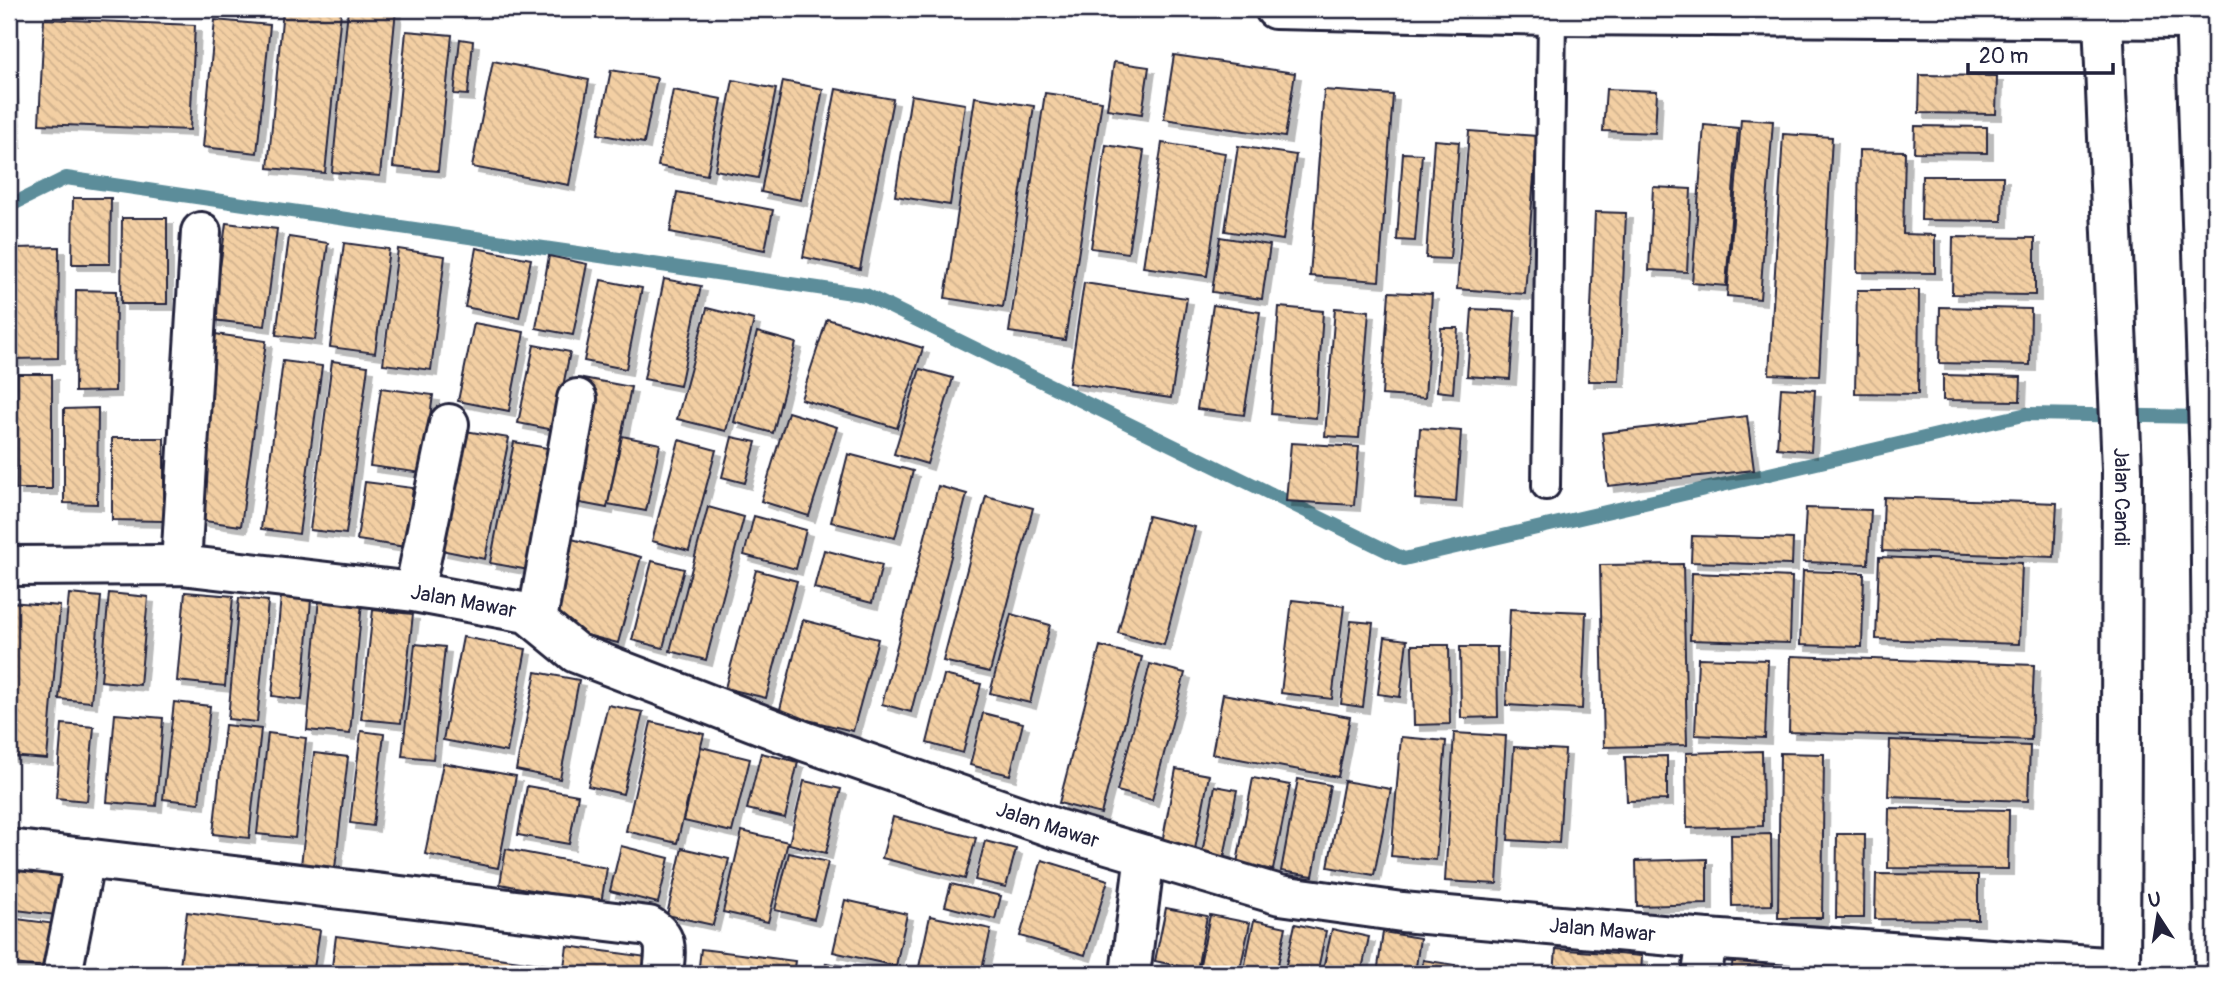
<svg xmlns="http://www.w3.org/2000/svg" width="2224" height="983" viewBox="0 0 2224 983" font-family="Pangolin,sans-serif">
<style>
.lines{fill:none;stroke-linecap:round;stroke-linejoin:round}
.stream{stroke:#5c8d9a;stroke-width:14}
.building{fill:url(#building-back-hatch);stroke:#22223b;stroke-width:2;filter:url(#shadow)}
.lane-casing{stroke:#22223b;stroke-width:32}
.street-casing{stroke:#22223b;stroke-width:44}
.highway-casing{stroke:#22223b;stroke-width:44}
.lane{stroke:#fff;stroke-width:26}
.street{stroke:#fff;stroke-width:38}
.highway{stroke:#fff;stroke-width:38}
.labels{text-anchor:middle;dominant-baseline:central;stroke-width:5;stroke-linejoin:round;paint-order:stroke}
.street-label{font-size:21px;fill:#22223b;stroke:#fff}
</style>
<defs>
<pattern id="building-back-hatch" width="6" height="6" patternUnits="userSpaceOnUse" patternTransform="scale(1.75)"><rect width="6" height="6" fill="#f3cfa3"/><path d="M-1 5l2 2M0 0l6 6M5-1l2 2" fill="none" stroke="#d0b18d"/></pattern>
<filter id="shadow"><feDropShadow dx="6" dy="6" stdDeviation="0" flood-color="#0004"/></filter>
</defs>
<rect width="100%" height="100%" fill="#fff"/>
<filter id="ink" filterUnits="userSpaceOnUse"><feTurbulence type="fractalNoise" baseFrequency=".0143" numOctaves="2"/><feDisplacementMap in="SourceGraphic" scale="14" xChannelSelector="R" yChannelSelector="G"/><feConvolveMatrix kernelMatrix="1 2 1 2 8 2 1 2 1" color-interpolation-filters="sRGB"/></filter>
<g filter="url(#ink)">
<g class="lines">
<!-- stream -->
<path class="stream" d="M9,206L66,178L866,295L1404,559L2027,414L2207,417"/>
</g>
<!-- building -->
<path class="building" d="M283,9L341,11L325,173L268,168Z
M348,9H396L380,176L332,172Z
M44,19L195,25L190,130L39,124Z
M215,20L270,25L257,153L203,147Z
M406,31L452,35L438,171L393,167Z
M460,39L473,41L468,95L454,94Z
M9,40L15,142H9Z
M1174,55L1295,73L1285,137L1164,119Z
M493,61L589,80L569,185L472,167Z
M1114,62L1149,67L1142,114L1107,109Z
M611,70L657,78L644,143L598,134Z
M1920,75L1997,76L1996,114L1919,113Z
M733,80L776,89L758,178L715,170Z
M783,81L823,89L801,200L761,192Z
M836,89L893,99L860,269L803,257Z
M1606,89L1657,91L1655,133L1603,131Z
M673,90L722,99L707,175L658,166Z
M1324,90L1393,95L1379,281L1310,276Z
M1045,93L1102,101L1065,340L1009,332Z
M911,95L965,104L950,205L895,196Z
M975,97L1034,106L1003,307L945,298Z
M1741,119L1773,121L1760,299L1727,296Z
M1704,125L1738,128L1726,286L1692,283Z
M1915,126L1987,127V153L1914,152Z
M1469,131L1537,136L1525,294L1457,289Z
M1783,134L1832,137L1819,376L1769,374Z
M1434,140L1459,142L1450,259L1426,258Z
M1162,143L1225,153L1207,276L1143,267Z
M1106,145L1144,151L1128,253L1091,248Z
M1238,146L1296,155L1283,240L1225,231Z
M1859,150L1905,151L1903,234L1935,235V273L1857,272Z
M1403,153L1422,154L1415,241L1397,240Z
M1922,176H2003L2002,221L1921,220Z
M1653,187L1691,189L1687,272L1649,270Z
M677,192L773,210L765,250L670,232Z
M73,198H111L110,264H72Z
M1595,212L1626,213L1619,381H1588Z
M122,218H167V304H121Z
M226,223L277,229L265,326L213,320Z
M289,237L328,243L315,340L276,335Z
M1220,237L1270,245L1262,299L1212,292Z
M1953,237L2035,238V295L1952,294Z
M344,243L389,249L375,353L330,347Z
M59,247L58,358L14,359L15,248Z
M476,248L531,259L519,318L465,307Z
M398,249L445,256L431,370L383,364Z
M549,256L587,264L573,335L536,328Z
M664,279L701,286L680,386L644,379Z
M601,280L642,288L626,369L584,361Z
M1084,283L1187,298L1171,398L1069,383Z
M76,290L116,291L115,391L75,392Z
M1857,290H1919L1918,394L1855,393Z
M1389,292L1432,294L1425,398L1382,395Z
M1213,305L1260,312L1244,415L1197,409Z
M1279,307L1323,311L1316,418L1271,414Z
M1940,307L2031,309L2030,365L1939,363Z
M707,308L754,320L726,431L677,419Z
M1335,308L1369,311L1359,438L1325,436Z
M1472,309L1515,311L1510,379L1467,376Z
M827,319L923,348L897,428L801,399Z
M474,323L524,332L509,411L458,401Z
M1441,328H1458L1453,393L1437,391Z
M757,332L796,343L773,433L734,422Z
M215,334L266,341L241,526L190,519Z
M534,345L570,352L554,430L518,423Z
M283,361L322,366L299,534L261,529Z
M332,361L368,366L346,534L310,530Z
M920,369L953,378L927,464L894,454Z
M17,374H52V489H16Z
M1943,375L2021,377L2020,401L1943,400Z
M583,378L631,387L607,508L559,499Z
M381,388L433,395L422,473L370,466Z
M1781,388L1815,390L1811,451L1777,448Z
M98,408L97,504L64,503V409Z
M788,412L837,427L809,516L761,501Z
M1747,416L1754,470L1608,486L1602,433Z
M1420,428L1461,431L1456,502L1415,499Z
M465,431L509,438L485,559L441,550Z
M622,436L660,444L646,511L608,504Z
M732,437L756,442L745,483L722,477Z
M112,438H164V521L112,520Z
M679,440L716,450L689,551L652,541Z
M514,442L553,449L529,570L490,563Z
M1291,443L1359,447L1354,505L1286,501Z
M848,454L913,471L895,538L831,522Z
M365,482L413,488L406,547L357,540Z
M938,486L967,494L911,712L882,704Z
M986,496L1033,508L990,672L943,661Z
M1884,497L2057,503L2054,557L1882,551Z
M708,507L744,517L706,660L670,651Z
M1806,508L1871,510L1868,564L1803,562Z
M754,516L806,530L796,569L744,555Z
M1148,516L1195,527L1164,645L1118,633Z
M1692,536L1793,539L1792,565L1691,562Z
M568,538L641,557L618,643L546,625Z
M824,550L882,565L872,603L814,588Z
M1879,557L2022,563L2019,644L1876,639Z
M652,561L684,569L663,648L632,640Z
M1683,564L1687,745L1604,747L1600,565Z
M756,570L797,581L766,698L725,688Z
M1803,571L1864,573L1862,647L1800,645Z
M1692,573L1792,577L1790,643L1690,640Z
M185,592L233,596L225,686L177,681Z
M109,593L148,597L140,685L101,681Z
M69,594L101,597L91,702L59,699Z
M281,596L311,600L302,700L272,696Z
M239,598L268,601L257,722L228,719Z
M319,598L362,602L350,734L307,730Z
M1292,600L1344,606L1332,699L1281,693Z
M9,602L60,606L47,759L9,756Z
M1510,609L1586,612L1582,709L1506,705Z
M373,610L413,614L401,723L361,719Z
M1011,614L1050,625L1030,703L990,693Z
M803,620L878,639L853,731L779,713Z
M1351,621L1373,623L1363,707L1341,704Z
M463,637L526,649L507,752L443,740Z
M1385,637L1407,640L1400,697L1378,694Z
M415,644L445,647L433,759L402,756Z
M1412,645H1449L1450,724L1414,725Z
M1100,646L1142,657L1101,814L1059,803Z
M1460,647H1497L1498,717L1461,718Z
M1791,656L2034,665L2031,740L1789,732Z
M1698,658L1768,660L1765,738L1695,735Z
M1150,664L1185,673L1152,800L1117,791Z
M536,672L579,680L560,779L516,770Z
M944,675L981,684L963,753L927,743Z
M1223,694L1350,717L1338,777L1212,754Z
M174,702L210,706L199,803L163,799Z
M608,705L643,712L623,794L588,786Z
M983,713L1023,723L1010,775L970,765Z
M115,714L163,718L156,806L107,802Z
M651,722L704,734L677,843L626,831Z
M62,724L94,727L87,801L56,798Z
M225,725L261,729L249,838L213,834Z
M361,731L384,734L373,826L350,823Z
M268,733L306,738L295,838L257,834Z
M1454,733L1506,736L1497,884L1445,881Z
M1401,737L1446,741L1436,860L1391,856Z
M1890,740L2030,746L2028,801L1888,796Z
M701,747L750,759L732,832L684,821Z
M1514,747L1565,750L1559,843L1508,840Z
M1762,751L1763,826L1687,828L1686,753Z
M314,753L348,757L335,868L301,865Z
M761,753L798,762L785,818L747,809Z
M1780,753L1824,754L1822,918H1778Z
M1667,756V800L1627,801L1625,757Z
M443,763L516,776L498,868L425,854Z
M1176,769L1209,775L1192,865L1159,859Z
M1253,778L1290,785L1273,870L1237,863Z
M1298,779L1330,785L1313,876L1281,871Z
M804,781L841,789L826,853L789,844Z
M1344,781L1391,789L1374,875L1328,867Z
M527,786L578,795L569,844L518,835Z
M1215,786L1237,790L1221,873L1199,869Z
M1889,808L2009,810L2008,869L1888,868Z
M893,817L976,838L965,879L882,858Z
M742,831L788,842L768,922L723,912Z
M1771,834L1772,905L1732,906L1731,835Z
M1837,834H1865L1864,918H1836Z
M985,841L1016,849L1006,887L975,880Z
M621,846L669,858L658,903L610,891Z
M682,848L729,859L713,925L667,915Z
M506,849L607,868L601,903L500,884Z
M789,853L828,862L814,919L775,910Z
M1707,859V904L1637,906L1636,861Z
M1042,860L1108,880L1085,955L1020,936Z
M9,865L63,872L56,915L9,909Z
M1876,874L1978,875V920L1875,919Z
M951,884L1001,896L995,919L945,906Z
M845,900L907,914L896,966L833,952Z
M1166,908L1207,916L1197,970L1155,961Z
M187,912L320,930L313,974H179Z
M1210,915L1250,923L1239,974H1198Z
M930,916L991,929L981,974H951L919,967Z
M9,918L56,924L50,969L9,963Z
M1254,920L1286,927L1276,974H1243Z
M1295,924L1326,931L1317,974H1284Z
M1332,929L1369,937L1361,974H1322Z
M1383,932L1420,938L1415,974H1377Z
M336,936L549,965L548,974H331Z
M567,946L647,957L644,974H563Z
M701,949L795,961L793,974H698Z
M1556,949L1642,956L1641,974H1554Z
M1733,957L1871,970V974H1731Z
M1423,960L1455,965L1454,974H1421Z
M826,963L888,974H824Z
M1468,967L1517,971V974H1467Z"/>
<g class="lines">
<defs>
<path id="lane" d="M1546,486L1552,15"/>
<g id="street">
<path d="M181,565L201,232"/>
<path id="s1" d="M9,566L181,565L414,592L527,613L576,653L804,741L1057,829L1280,895L1402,912L1707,939L2120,968"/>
<path d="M414,592L449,424"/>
<path d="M537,620L577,399"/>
<path d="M9,849L649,926C670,938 665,953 663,974"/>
<path d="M62,974L85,858"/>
<path d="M1130,974L1145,855"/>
<path d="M1702,974L1707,939"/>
</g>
<g id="highway">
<path d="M1275,9L1552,15L2195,19"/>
<path d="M2195,9L2210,464L2215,974"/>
<path id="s2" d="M2103,19L2122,469L2120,974"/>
</g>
</defs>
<!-- lane casing -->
<use href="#lane" class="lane-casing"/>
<!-- street casing -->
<use href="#street" class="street-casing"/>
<!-- highway casing -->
<use href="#highway" class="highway-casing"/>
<!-- lane -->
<use href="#lane" class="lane"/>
<!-- street -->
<use href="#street" class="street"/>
<!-- highway -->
<use href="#highway" class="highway"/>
</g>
</g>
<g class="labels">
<!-- street labels -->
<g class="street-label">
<text stroke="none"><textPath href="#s2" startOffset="478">Jalan Candi</textPath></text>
<text stroke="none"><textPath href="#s1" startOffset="457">Jalan Mawar</textPath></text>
<text stroke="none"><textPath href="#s1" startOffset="1087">Jalan Mawar</textPath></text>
<text stroke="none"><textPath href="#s1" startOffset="1654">Jalan Mawar</textPath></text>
</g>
</g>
<!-- margin -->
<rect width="2224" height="983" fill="none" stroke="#fff" stroke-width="35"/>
<rect x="18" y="18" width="2189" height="948" fill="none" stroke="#22223b" stroke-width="2.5" filter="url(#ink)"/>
<!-- north arrow -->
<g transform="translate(2158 916) rotate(348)" stroke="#ffffff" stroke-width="5" paint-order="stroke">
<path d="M0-5L12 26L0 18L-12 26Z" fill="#22223b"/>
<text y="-10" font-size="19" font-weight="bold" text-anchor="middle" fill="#22223b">U</text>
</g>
<!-- scale -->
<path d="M1968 63v10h145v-10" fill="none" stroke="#22223b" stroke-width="3.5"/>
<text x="1979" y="63" font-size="21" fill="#22223b" stroke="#ffffff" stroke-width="5" paint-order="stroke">20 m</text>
</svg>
